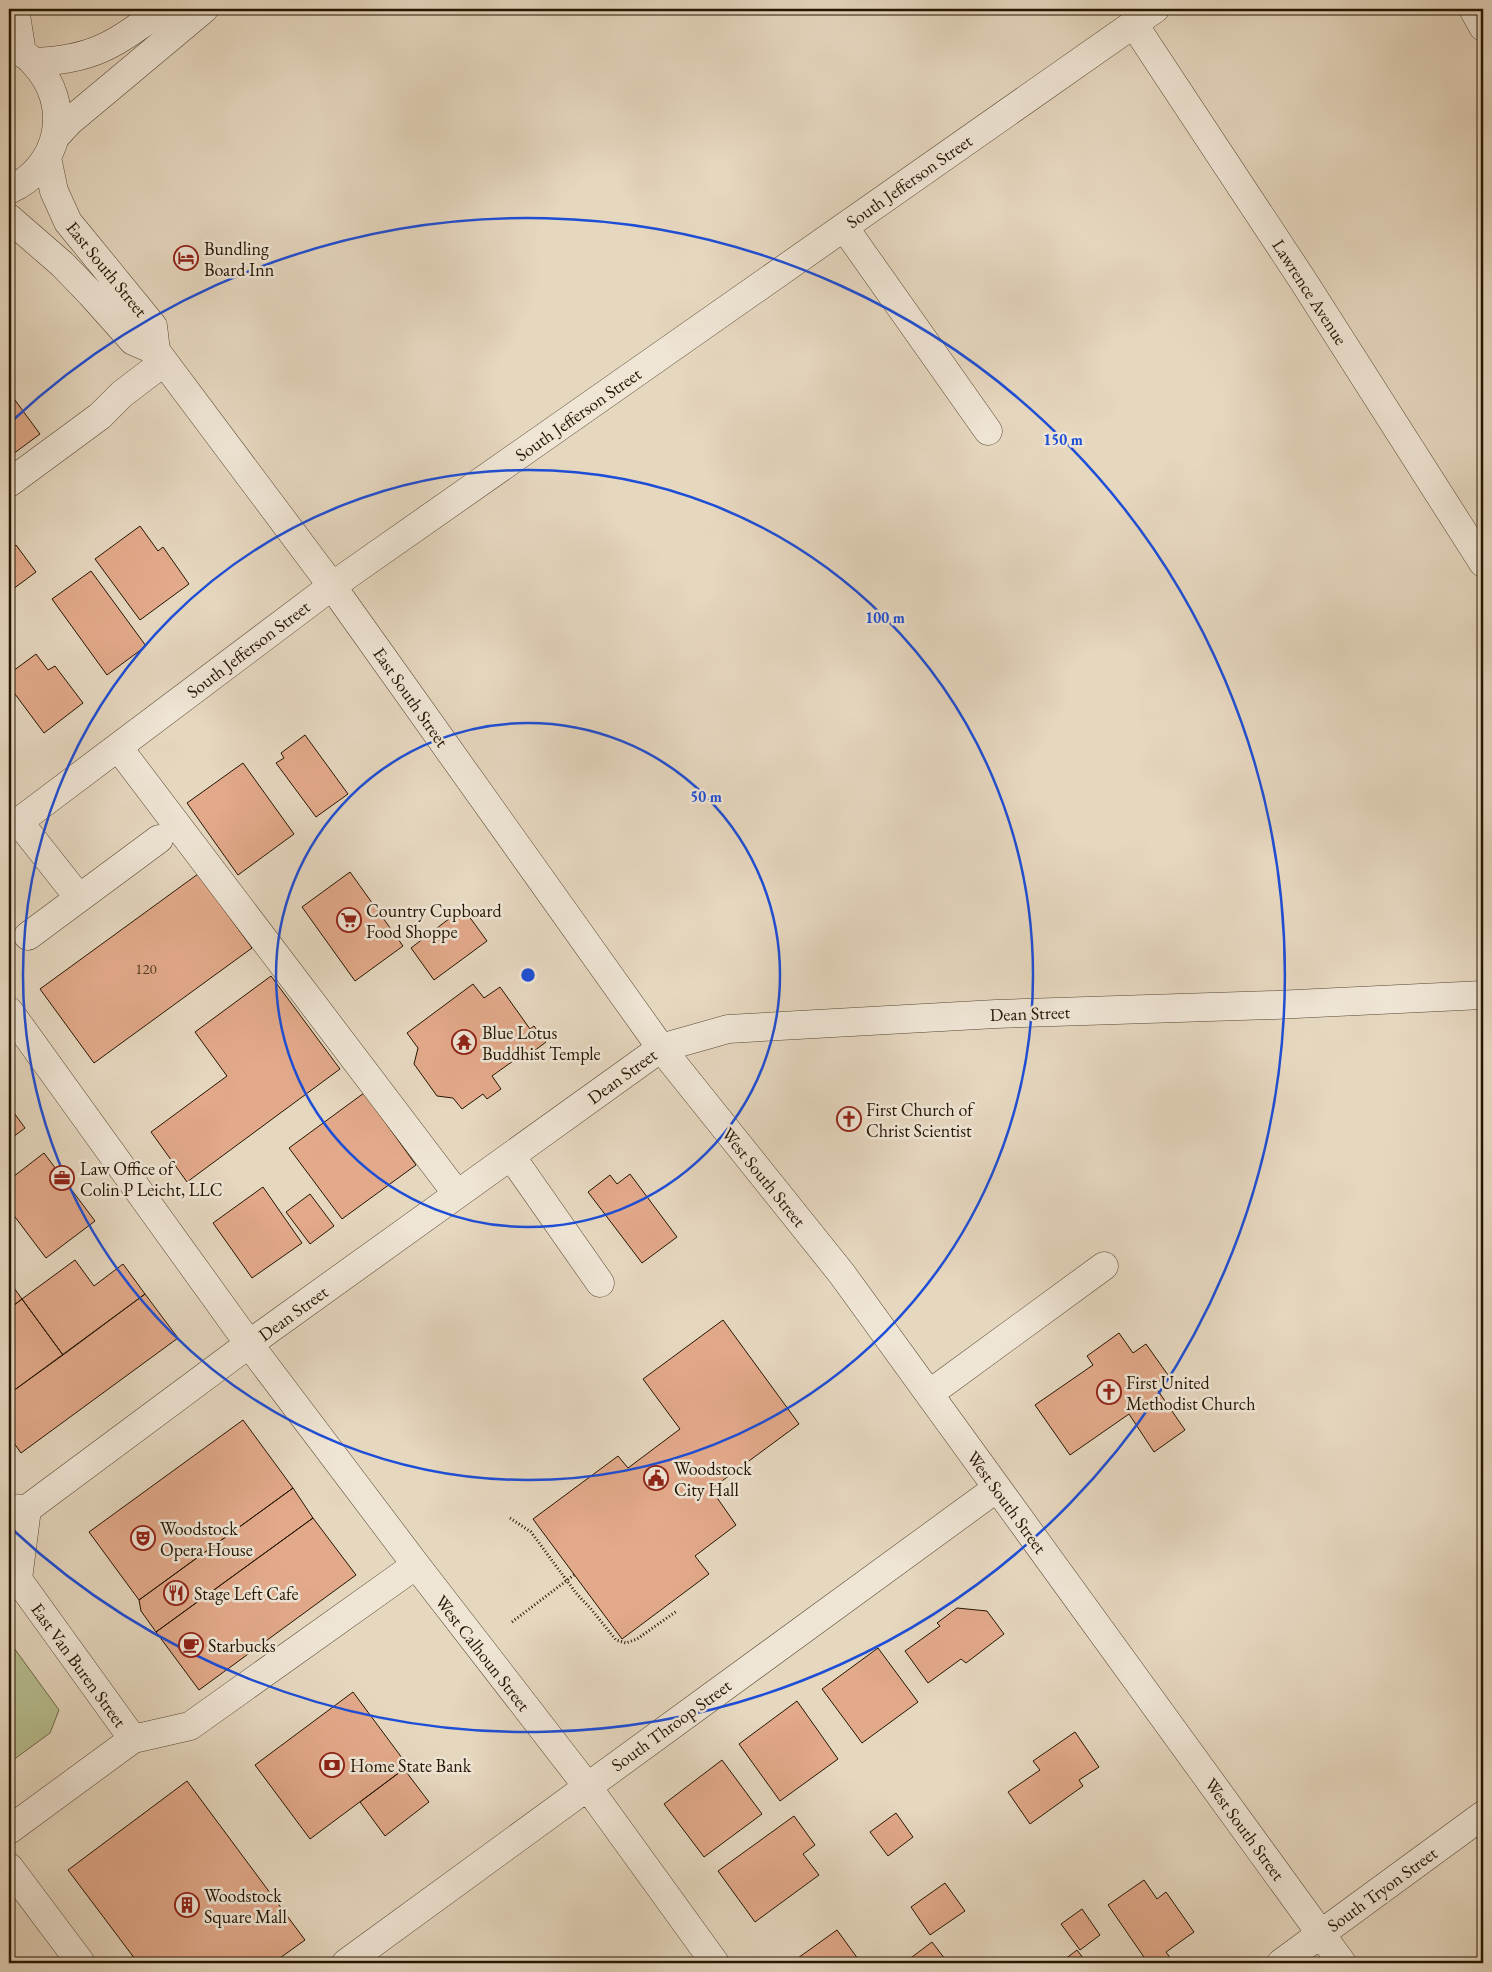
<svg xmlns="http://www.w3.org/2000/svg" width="1492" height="1972" viewBox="0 0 1492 1972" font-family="'EB Garamond',serif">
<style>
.green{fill:#b7be90;stroke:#6e6a48}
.building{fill:#e2a98a;stroke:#241501}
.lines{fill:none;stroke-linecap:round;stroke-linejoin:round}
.minor-casing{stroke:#544630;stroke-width:29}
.path{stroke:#241501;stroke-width:3;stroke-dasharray:1 2.5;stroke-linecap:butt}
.minor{stroke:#efe5d5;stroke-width:28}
.ring{fill:none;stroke:#1d4ed8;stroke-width:2.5}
.labels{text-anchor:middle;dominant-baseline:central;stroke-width:5;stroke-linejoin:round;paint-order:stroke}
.number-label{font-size:15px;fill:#543a23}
.street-label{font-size:18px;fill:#241501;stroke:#efe5d5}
.poi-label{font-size:18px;fill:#241501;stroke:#efe5d5;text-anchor:start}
.centre{fill:#1d4ed8;stroke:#efe5d5;stroke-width:2.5}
.ring-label{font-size:15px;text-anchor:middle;font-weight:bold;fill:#1d4ed8;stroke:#efe5d5;stroke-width:5;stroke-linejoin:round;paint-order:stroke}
</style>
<rect width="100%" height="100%" fill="#e6d7bf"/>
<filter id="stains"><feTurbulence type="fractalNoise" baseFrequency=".004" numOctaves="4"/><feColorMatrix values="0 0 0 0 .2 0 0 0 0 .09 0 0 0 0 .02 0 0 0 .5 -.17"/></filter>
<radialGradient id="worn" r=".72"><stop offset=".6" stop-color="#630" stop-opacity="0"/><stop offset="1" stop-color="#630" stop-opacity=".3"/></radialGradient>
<!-- green -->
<path class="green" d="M9,1641L59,1710L50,1733L9,1763Z"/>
<!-- building -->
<path class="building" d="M9,392L40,434L9,457Z
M140,526L158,551L163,547L189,584L140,620L95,559Z
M16,545L36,572L9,592V551Z
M91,571L146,646L107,675L52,599Z
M36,654L48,670L55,666L83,703L44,733L9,686V674Z
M305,735L348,794L316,817L276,763L284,758L281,753Z
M243,763L294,834L238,875L187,803Z
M350,872L403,946L355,981L302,907Z
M198,874L252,948L94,1063L40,989Z
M463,908L487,941L434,980L411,948Z
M271,976L340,1069L187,1182L151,1132L227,1076L195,1032Z
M473,984L484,998L500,987L530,1029L534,1026L546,1042L530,1054L527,1051L492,1076L501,1089L487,1099L483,1094L462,1109L453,1098L437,1096L414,1064L418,1048L407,1033Z
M364,1093L416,1165L342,1219L289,1148Z
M9,1106L25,1128L9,1140Z
M44,1153L95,1221L46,1258L9,1209V1180Z
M630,1174L677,1237L642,1263L588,1192L610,1175L617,1184Z
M263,1187L302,1243L252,1278L213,1223Z
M310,1194L334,1226L310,1244L286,1212Z
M75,1260L94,1286L123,1264L145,1294L63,1355L22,1299Z
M9,1281L22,1299L9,1309Z
M145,1294L178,1338L21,1453L9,1436V1394Z
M22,1299L63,1355L9,1394V1309Z
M723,1320L799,1424L711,1489L736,1525L695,1556L709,1574L622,1639L533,1519L618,1456L628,1468L680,1429L643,1379Z
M1119,1333L1133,1353L1146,1344L1168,1375L1154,1385L1185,1430L1154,1452L1129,1414L1070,1455L1035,1405L1093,1365L1087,1356Z
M243,1420L293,1488L139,1600L89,1532Z
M293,1488L313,1518L156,1632L141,1611L139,1600Z
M313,1518L356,1575L199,1690L156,1632Z
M957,1608L987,1611L1004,1634L966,1663L961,1659L928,1683L905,1651L940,1626L937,1623Z
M878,1648L918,1702L862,1743L822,1689Z
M353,1692L408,1766L310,1839L255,1765Z
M797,1701L838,1759L780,1801L739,1744Z
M1075,1732L1099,1767L1079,1780L1083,1786L1030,1824L1008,1792L1040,1770L1033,1761Z
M722,1760L762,1814L704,1857L664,1804Z
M404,1769L429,1802L385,1836L360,1802Z
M187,1781L305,1940L273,1963H138L68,1870Z
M896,1813L913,1837L888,1856L870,1832Z
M794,1816L815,1845L803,1854L819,1875L755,1922L718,1871Z
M1144,1880L1157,1899L1166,1892L1194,1932L1166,1952L1171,1959L1165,1963H1152L1148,1958L1146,1960L1108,1905Z
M945,1883L965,1911L930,1935L911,1907Z
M1082,1909L1100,1935L1080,1950L1061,1924Z
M837,1930L861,1963H791Z
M932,1942L948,1963H904Z
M1077,1950L1087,1963H1060Z"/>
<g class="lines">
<defs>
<path id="minor" d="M15,9L22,53
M1473,9L1483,27
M1133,23L1302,279L1483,563
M9,46C18,51 28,55 34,63C73,104 61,167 9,190
M34,62C95,60 116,43 163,9
M56,136L70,121L204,9
M47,158L54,191L68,222L153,326L156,351
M9,218L62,264L91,294L133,341L156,351L332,586L661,1048L842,1274L1342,1963
M844,227L988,431
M9,483L100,416L122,394L164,362
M118,747L457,1194
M19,822L79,898
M9,829L332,586L1155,9
M28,936L159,839
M9,1011L249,1344L416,1565L587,1786L715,1963
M511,1156L600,1283
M929,1394L1104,1266
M9,1508L27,1509L249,1344L661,1048L728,1029L996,1014L1275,1005L1483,995
M9,1567L133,1739
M18,1579L27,1509
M9,1830L133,1739L190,1726L416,1565
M9,1867L81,1963
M346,1963L997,1488
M1281,1963L1483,1815"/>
</defs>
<!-- minor casing -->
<use href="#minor" class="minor-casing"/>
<!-- path -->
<path class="path" d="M510,1518L531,1532L576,1593L591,1609L616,1640L626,1643L637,1639L677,1611
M512,1622L574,1575"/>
<!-- minor -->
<use href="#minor" class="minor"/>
</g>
<!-- distance rings -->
<g class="ring">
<circle cx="528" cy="975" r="252"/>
<circle cx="528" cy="975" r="505"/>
<path d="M12 421A757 757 0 1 1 12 1529"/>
</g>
<!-- icons -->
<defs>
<symbol id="hotel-ring" viewBox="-11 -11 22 22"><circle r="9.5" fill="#efe5d5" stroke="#8f2418" stroke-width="1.5"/><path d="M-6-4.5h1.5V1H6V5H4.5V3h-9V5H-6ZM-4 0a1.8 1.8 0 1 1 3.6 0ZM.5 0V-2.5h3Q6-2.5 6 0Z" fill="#8f2418"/></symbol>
<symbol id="supermarket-ring" viewBox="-11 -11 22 22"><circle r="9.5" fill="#efe5d5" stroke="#8f2418" stroke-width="1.5"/><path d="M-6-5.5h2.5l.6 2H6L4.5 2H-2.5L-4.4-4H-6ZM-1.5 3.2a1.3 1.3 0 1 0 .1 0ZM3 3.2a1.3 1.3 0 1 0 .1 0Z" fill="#8f2418"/></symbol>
<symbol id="temple-ring" viewBox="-11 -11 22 22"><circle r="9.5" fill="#efe5d5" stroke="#8f2418" stroke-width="1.5"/><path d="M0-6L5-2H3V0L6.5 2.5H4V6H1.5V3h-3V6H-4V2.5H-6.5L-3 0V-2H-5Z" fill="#8f2418"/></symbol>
<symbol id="church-ring" viewBox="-11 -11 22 22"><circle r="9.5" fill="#efe5d5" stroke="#8f2418" stroke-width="1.5"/><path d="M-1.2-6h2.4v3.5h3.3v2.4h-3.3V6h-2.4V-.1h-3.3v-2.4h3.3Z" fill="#8f2418"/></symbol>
<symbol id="office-ring" viewBox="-11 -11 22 22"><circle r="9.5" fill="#efe5d5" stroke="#8f2418" stroke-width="1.5"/><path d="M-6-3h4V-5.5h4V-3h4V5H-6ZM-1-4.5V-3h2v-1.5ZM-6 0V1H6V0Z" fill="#8f2418"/></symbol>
<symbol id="civic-ring" viewBox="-11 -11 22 22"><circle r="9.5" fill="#efe5d5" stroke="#8f2418" stroke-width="1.5"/><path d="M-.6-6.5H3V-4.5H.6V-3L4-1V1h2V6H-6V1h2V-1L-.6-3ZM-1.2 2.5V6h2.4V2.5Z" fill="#8f2418"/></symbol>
<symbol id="theatre-ring" viewBox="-11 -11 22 22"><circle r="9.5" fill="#efe5d5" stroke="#8f2418" stroke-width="1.5"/><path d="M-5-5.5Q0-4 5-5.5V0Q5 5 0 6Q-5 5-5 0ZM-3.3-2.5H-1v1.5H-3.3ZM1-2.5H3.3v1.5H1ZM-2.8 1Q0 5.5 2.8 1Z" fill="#8f2418"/></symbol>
<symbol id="restaurant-ring" viewBox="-11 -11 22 22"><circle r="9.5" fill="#efe5d5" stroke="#8f2418" stroke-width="1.5"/><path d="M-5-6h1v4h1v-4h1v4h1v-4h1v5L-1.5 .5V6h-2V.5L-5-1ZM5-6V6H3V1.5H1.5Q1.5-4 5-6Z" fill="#8f2418"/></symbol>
<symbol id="cafe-ring" viewBox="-11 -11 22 22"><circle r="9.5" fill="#efe5d5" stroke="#8f2418" stroke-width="1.5"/><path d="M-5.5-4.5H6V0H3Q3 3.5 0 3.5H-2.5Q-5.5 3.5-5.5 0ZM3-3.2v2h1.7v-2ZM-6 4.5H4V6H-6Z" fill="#8f2418"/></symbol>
<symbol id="bank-ring" viewBox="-11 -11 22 22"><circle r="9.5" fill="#efe5d5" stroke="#8f2418" stroke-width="1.5"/><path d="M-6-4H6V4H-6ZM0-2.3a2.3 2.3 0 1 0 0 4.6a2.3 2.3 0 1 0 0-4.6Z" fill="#8f2418"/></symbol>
<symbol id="building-ring" viewBox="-11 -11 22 22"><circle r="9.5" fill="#efe5d5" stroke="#8f2418" stroke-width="1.5"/><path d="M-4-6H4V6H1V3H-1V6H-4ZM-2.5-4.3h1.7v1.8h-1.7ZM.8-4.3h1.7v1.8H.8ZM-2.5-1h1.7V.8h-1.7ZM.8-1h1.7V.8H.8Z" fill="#8f2418"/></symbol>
</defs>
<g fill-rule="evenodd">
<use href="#hotel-ring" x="172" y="244" width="28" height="28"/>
<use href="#supermarket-ring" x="335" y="906" width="28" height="28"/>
<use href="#temple-ring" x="450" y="1028" width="28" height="28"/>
<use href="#church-ring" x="835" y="1105" width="28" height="28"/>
<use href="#office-ring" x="48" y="1164" width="28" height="28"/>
<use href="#church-ring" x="1095" y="1378" width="28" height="28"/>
<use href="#civic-ring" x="642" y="1464" width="28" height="28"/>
<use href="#theatre-ring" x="129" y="1524" width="28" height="28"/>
<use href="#restaurant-ring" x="162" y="1579" width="28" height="28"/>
<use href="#cafe-ring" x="177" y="1631" width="28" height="28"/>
<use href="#bank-ring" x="318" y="1751" width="28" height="28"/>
<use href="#building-ring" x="173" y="1891" width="28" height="28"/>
</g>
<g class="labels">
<!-- number labels -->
<g class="number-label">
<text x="146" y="968">120</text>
</g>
<!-- street labels -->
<g class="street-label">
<text transform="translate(909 181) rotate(-35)">South Jefferson Street</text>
<text transform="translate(107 269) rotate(51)">East South Street</text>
<text transform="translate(1310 292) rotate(57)">Lawrence Avenue</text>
<text transform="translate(578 414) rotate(-35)">South Jefferson Street</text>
<text transform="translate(248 649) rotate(-37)">South Jefferson Street</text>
<text transform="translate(411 697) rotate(55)">East South Street</text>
<text transform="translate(1030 1013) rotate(-2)">Dean Street</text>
<text transform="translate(622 1076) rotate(-36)">Dean Street</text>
<text transform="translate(764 1177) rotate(51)">West South Street</text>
<text transform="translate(293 1313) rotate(-36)">Dean Street</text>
<text transform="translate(1007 1502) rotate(54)">West South Street</text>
<text transform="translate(483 1653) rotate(52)">West Calhoun Street</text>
<text transform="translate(79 1665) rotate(54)">East Van Buren Street</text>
<text transform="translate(671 1725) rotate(-36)">South Throop Street</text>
<text transform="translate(1245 1829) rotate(54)">West South Street</text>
<text transform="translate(1382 1889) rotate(-36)">South Tryon Street</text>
</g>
<!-- poi labels -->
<g class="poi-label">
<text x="204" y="248">Bundling<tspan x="204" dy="21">Board Inn</tspan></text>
<text x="366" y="910">Country Cupboard<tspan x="366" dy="21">Food Shoppe</tspan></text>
<text x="482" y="1032">Blue Lotus<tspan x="482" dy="21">Buddhist Temple</tspan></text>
<text x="866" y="1109">First Church of<tspan x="866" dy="21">Christ Scientist</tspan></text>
<text x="80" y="1168">Law Office of<tspan x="80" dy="21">Colin P Leicht, LLC</tspan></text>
<text x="1126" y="1382">First United<tspan x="1126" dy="21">Methodist Church</tspan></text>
<text x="674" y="1468">Woodstock<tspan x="674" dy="21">City Hall</tspan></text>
<text x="160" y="1528">Woodstock<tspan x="160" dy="21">Opera House</tspan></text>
<text x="194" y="1593">Stage Left Cafe</text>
<text x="208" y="1645">Starbucks</text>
<text x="350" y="1765">Home State Bank</text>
<text x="204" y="1895">Woodstock<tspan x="204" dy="21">Square Mall</tspan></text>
</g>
</g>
<circle cx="528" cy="975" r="8" class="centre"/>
<g class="ring-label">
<text x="1063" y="445">150 m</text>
<text x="885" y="623">100 m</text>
<text x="706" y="802">50 m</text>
</g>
<!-- margin -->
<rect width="1492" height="1972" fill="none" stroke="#e6d7bf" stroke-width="30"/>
<rect x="10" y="10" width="1472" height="1952" fill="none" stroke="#241501" stroke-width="2.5"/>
<rect x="15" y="15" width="1462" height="1942" fill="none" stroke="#241501"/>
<rect width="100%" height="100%" filter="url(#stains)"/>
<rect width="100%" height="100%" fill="url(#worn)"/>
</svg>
